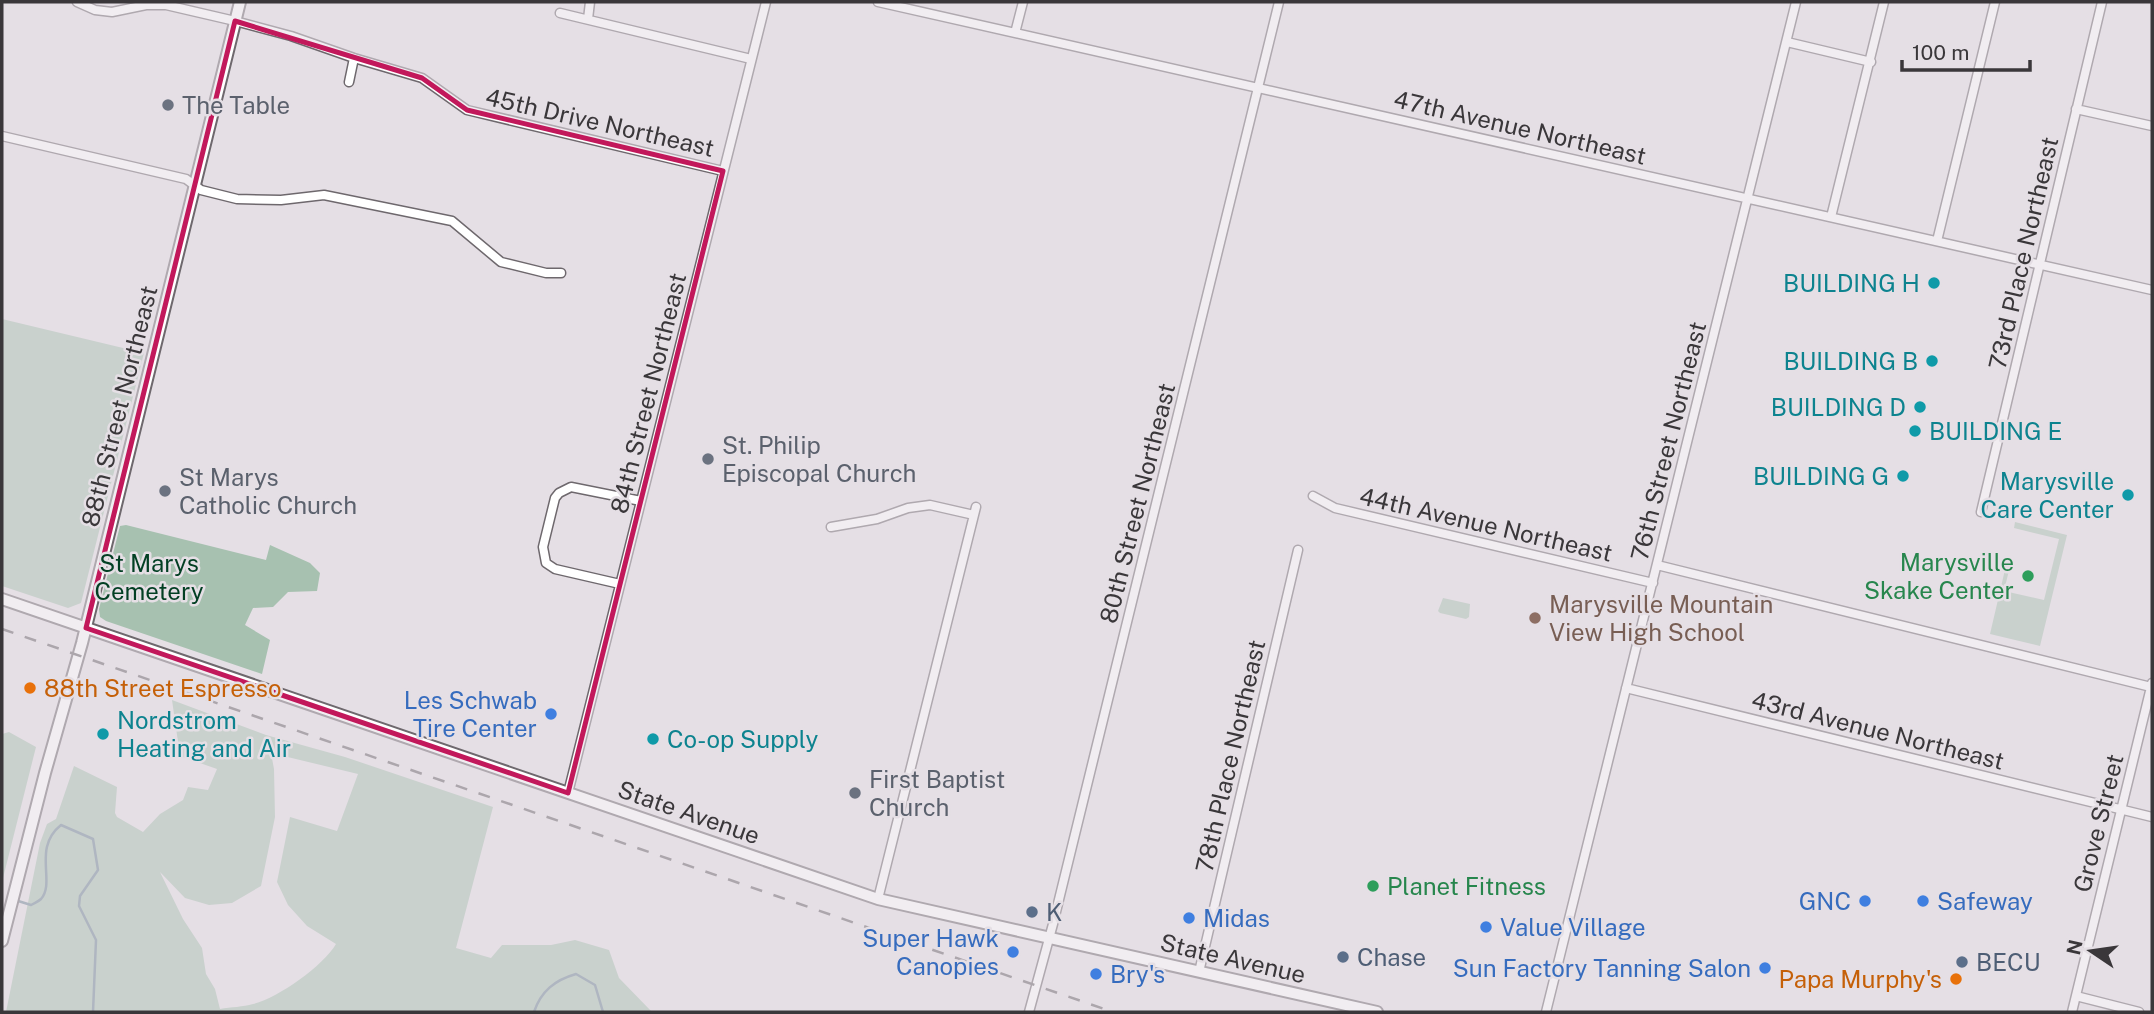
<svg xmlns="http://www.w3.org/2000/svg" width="2154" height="1014" viewBox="0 0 2154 1014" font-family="'Public Sans',sans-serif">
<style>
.green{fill:#a7c1b0;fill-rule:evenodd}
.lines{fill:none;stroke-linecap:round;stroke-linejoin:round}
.stream{stroke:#6e8594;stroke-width:2.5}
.minor-casing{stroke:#6e686d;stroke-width:11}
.major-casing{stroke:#6e686d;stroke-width:14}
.minor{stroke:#fff;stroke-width:8}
.major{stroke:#fff;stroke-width:10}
.rail{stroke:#666366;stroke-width:2.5;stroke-dasharray:12 12;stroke-linecap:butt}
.marked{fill:none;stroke:#c2185b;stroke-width:5;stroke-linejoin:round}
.worship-dot{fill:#6b7280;stroke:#e5dfe5;stroke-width:2.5}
.culture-dot{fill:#0f9aa8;stroke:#e5dfe5;stroke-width:2.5}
.leisure-dot{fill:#2e9e5b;stroke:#e5dfe5;stroke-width:2.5}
.education-dot{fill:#8d6e63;stroke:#e5dfe5;stroke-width:2.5}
.food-dot{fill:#e8710a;stroke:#e5dfe5;stroke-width:2.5}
.shop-dot{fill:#3f7fe0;stroke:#e5dfe5;stroke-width:2.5}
.service-dot{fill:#5c6f8a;stroke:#e5dfe5;stroke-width:2.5}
.labels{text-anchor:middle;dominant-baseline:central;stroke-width:5;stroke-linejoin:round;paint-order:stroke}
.worship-label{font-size:24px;fill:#5b616d;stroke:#e5dfe5;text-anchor:start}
.street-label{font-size:24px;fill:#3a373a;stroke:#e5dfe5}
.culture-label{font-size:24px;fill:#0d838f;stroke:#e5dfe5;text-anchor:end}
.leisure-label{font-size:24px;fill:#27864d;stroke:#e5dfe5;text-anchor:end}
.park-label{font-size:24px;fill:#023f23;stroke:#e5dfe5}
.education-label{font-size:24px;fill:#785e54;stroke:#e5dfe5;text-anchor:start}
.food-label{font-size:24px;fill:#c56008;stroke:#e5dfe5;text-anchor:start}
.shop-label{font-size:24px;fill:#366cbe;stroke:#e5dfe5;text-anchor:end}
.service-label{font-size:24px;fill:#4e5e75;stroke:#e5dfe5;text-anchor:start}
</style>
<rect width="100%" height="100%" fill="#e5dfe5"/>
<!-- green -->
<path class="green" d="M2,319L144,353L81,603L68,608L2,586Z
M2015,522L2067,535L2040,646L1990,634L2007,561L2011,562L2004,591L2044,600L2059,539L2014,528Z
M126,525L266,560L270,545L310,563L320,573L317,591L288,592L273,607L253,608L245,625L270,640L262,674L106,621L100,617L99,609L120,526Z
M1443,598L1470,604L1469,617L1466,619L1440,613L1438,611Z
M172,700L266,735L345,757L493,807L456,948L491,958L502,945H551L575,940L609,950L619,978L652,1012H6L40,843L47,824L56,819L74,766L117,787L115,813L117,817L143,832L160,814L183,800L188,787L208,790L217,769L180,756ZM271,753L358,774L337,831L290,817L277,882L288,905L307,926L336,944C323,966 278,998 253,1004C243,1007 231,1007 220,1009L215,989L206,974L202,948L183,919L160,872L185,898L209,905L232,903L261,886L275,817L274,769Z
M9,732L36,747L2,882V734Z"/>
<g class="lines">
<!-- stream -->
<path class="stream" d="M15,900L31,905C34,903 38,902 41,899C56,882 32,848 61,825L93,839L98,870L80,896L79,906L96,940L93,1012
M534,1012C541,991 555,980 576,974L595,985L603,1012"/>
<defs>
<path id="minor" d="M77,2L95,10L112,12L146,5H166L235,21L291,36L354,58L422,78L467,110L723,171
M878,2L2152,290
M560,13L751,59
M588,19L590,2
M1015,33L1023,2
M1787,42L1871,62
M349,82L354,58
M2076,109L2152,126
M2,136L186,179L201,190L237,199L281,200L324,195L452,221L501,262L546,273H561
M1831,217L1884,2
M1937,241L1995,2
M1313,496L1335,508L1653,583
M1981,512L2102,2
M831,527L877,519L908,508L930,505L974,515
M1657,565L2151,687
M620,584L555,569L546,563L543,547L555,498L559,493L571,487L641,501
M1626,688L2152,817
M568,793L766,2
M878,899L976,507
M1199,972L1298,550
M2076,996L2139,1012
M1029,1012L1053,924L1279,2
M1546,1012L1796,2
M2072,1012L2152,683"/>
<path id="major" d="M2,599L878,899L1377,1012
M2,941L45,773L82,643L240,2"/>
</defs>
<!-- minor casing -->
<use href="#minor" class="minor-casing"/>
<!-- major casing -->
<use href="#major" class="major-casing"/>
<!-- minor -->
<use href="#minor" class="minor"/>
<!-- major -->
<use href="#major" class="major"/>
<!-- rail -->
<path class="rail" d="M2,629L1113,1012"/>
</g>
<!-- marked area -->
<path d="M0 0H2154V1014H0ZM235,21L422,78L467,110L723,171L568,793L86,628Z" fill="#e5dfe5" fill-opacity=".55" fill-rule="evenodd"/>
<path class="marked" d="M235,21L422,78L467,110L723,171L568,793L86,628Z"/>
<!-- markers -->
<g class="worship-dot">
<circle cx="168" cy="105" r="7"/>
<circle cx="708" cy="459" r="7"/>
<circle cx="165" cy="491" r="7"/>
<circle cx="855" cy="793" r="7"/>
</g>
<g class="culture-dot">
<circle cx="1934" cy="283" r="7"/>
<circle cx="1932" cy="361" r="7"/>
<circle cx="1920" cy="407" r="7"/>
<circle cx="1915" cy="431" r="7"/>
<circle cx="1903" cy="476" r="7"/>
<circle cx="2128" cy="495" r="7"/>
<circle cx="103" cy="734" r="7"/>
<circle cx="653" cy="739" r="7"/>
</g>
<g class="leisure-dot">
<circle cx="2028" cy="576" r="7"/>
<circle cx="1373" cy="886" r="7"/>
</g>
<circle class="education-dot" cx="1535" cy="618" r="7"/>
<g class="food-dot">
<circle cx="30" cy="688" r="7"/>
<circle cx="1956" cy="979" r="7"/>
</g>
<g class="shop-dot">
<circle cx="551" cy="714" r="7"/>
<circle cx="1865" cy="901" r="7"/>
<circle cx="1923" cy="901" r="7"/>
<circle cx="1189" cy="918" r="7"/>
<circle cx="1486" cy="927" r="7"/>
<circle cx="1013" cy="952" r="7"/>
<circle cx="1765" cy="968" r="7"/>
<circle cx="1096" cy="974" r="7"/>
</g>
<g class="service-dot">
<circle cx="1032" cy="912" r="7"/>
<circle cx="1343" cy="957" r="7"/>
<circle cx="1962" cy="962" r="7"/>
</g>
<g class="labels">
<!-- worship labels -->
<g class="worship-label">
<text x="182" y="105">The Table</text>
<text x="722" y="445">St. Philip<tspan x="722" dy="28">Episcopal Church</tspan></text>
<text x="179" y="477">St Marys<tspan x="179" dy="28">Catholic Church</tspan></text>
<text x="869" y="779">First Baptist<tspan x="869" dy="28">Church</tspan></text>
</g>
<!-- street labels -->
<g class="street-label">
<text transform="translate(600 122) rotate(13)">45th Drive Northeast</text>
<text transform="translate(1520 127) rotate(13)">47th Avenue Northeast</text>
<text transform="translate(2023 253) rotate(-77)">73rd Place Northeast</text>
<text transform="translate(648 393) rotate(-76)">84th Street Northeast</text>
<text transform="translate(119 406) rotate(-76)">88th Street Northeast</text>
<text transform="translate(1668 441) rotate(-76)">76th Street Northeast</text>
<text transform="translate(1137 503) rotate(-76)">80th Street Northeast</text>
<text transform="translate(1486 524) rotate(13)">44th Avenue Northeast</text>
<text transform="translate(1878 730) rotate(14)">43rd Avenue Northeast</text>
<text transform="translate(1230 756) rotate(-77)">78th Place Northeast</text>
<text transform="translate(689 812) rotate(19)">State Avenue</text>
<text transform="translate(2098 823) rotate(-76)">Grove Street</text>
<text transform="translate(1233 958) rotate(13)">State Avenue</text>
</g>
<!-- culture labels -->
<g class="culture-label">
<text x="1920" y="283">BUILDING H</text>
<text x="1918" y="361">BUILDING B</text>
<text x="1906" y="407">BUILDING D</text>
<text x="1929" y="431" text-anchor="start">BUILDING E</text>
<text x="1889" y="476">BUILDING G</text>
<text x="2114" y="481">Marysville<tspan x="2114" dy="28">Care Center</tspan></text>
<text x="117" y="720" text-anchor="start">Nordstrom<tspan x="117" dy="28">Heating and Air</tspan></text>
<text x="667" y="739" text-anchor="start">Co-op Supply</text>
</g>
<!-- leisure labels -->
<g class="leisure-label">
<text x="2014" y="562">Marysville<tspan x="2014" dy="28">Skake Center</tspan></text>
<text x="1387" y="886" text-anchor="start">Planet Fitness</text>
</g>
<!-- park labels -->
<g class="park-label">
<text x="149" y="563">St Marys<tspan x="149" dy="28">Cemetery</tspan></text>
</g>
<!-- education labels -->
<g class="education-label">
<text x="1549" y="604">Marysville Mountain<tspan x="1549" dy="28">View High School</tspan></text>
</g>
<!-- food labels -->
<g class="food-label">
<text x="44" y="688">88th Street Espresso</text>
<text x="1942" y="979" text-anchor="end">Papa Murphy's</text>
</g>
<!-- shop labels -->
<g class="shop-label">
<text x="537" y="700">Les Schwab<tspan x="537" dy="28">Tire Center</tspan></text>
<text x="1851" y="901">GNC</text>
<text x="1937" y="901" text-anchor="start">Safeway</text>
<text x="1203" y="918" text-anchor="start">Midas</text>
<text x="1500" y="927" text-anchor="start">Value Village</text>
<text x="999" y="938">Super Hawk<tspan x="999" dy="28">Canopies</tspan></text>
<text x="1751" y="968">Sun Factory Tanning Salon</text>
<text x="1110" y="974" text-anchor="start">Bry's</text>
</g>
<!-- service labels -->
<g class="service-label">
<text x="1046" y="912">K</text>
<text x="1357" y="957">Chase</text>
<text x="1976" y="962">BECU</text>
</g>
</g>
<!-- border -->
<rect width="2154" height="1014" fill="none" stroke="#3a373a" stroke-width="7"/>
<!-- north arrow -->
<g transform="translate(2091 951) rotate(283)" stroke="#e5dfe5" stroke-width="5" paint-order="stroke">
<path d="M0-5L12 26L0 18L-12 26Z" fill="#3a373a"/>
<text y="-10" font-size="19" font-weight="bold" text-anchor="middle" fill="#3a373a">N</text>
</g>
<!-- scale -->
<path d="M1902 60v10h128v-10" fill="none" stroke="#3a373a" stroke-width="3.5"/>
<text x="1912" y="60" font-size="21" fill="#3a373a" stroke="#e5dfe5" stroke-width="5" paint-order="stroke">100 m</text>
</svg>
